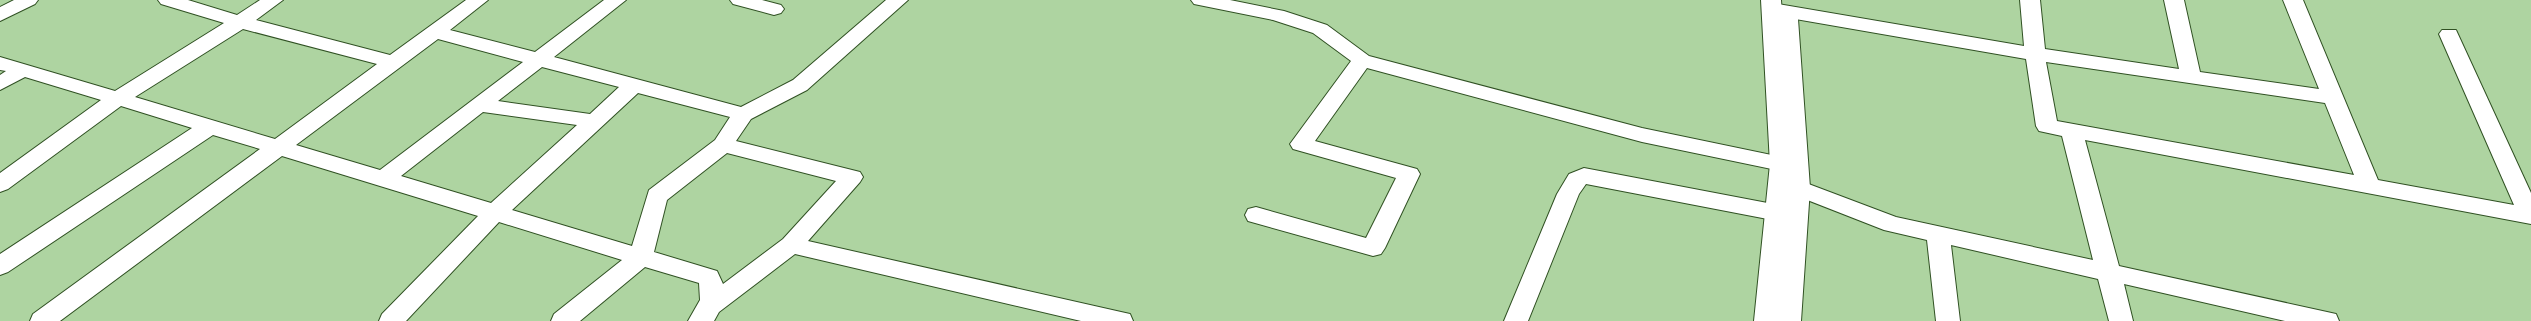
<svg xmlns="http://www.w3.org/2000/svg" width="2531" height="321" viewBox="0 0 2531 321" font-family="'IBM Plex Sans',sans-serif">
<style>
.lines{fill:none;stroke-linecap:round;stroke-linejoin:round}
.street-casing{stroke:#305123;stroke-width:2}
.primary-casing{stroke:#305123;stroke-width:2}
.street{fill:#fff;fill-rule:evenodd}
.primary{fill:#fff;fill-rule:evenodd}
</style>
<rect width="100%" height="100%" fill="#aed4a1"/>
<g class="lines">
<defs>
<path id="street" d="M14,0H38L35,4L0,21V7Z
M158,0H188L237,15L260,0H283L256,20L390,55L466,0H488L450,30L535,52L604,0H626L554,57L741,107L793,80L886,0H908L807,90L751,119L736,141L860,172L863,177L860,182L808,241L1121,312L1130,314L1133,321H1081L795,254L719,312L714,321H688L700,300L699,283L645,267L580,321H551L554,314L622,260L499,222L406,321H379L382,314L478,216L282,156L60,321H30L33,314L260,149L213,135L8,272L0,275V254L192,128L121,106L8,189L0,192V173L101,100L25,77L0,90V75L6,71L0,70V57L115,91L224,23L161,4ZM243,29L377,64L275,139L135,97ZM438,39L523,62L380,170L296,145ZM542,67L619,87L590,114L498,101ZM638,93L730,117L715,140L649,190L632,246L512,210ZM483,112L577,125L491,203L401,176ZM727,153L836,181L783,239L723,284L717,271L654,252L667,200Z
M730,0H762L781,5L784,9L781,13L774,15L733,4Z
M1191,0H1230L1284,11L1327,25L1369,56L1642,128L1781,157L1789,159L1792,164L1789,169L1781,171L1642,142L1367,68L1315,141L1417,169L1420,174L1385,248L1381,254L1373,256L1248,221L1245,215L1248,209L1256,207L1366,238L1396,178L1293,149L1290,144L1351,61L1313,33L1273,20L1194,4Z
M2020,0H2040L2045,49L2179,69L2164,0H2184L2200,72L2319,89L2283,0H2303L2378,180L2514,205L2439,34L2442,30H2456L2531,193V224L2085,140L2119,266L2327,312L2336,314L2339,321H2285L2124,284L2133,321H2109L2098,279L1951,245L1960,321H1936L1927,240L1884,230L1774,187L1771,182L1774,177L1782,174L1896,217L2093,260L2062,136L2039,131L2036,126L2026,59L1772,15L1765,13L1762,9L1765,5L1772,3L2024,46ZM2046,62L2325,103L2354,175L2057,121Z
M1584,168L1778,205L1786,207L1789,213L1786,219L1778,221L1586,184L1579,194L1528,321H1504L1557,194L1569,174Z"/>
<path id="primary" d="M1761,0H1781L1782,15H1795L1798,19L1810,188L1801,321H1754L1770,164Z"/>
</defs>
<!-- street casing -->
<use href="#street" class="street-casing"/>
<!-- primary casing -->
<use href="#primary" class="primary-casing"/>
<!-- street -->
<use href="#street" class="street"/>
<!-- primary -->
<use href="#primary" class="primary"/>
</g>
</svg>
